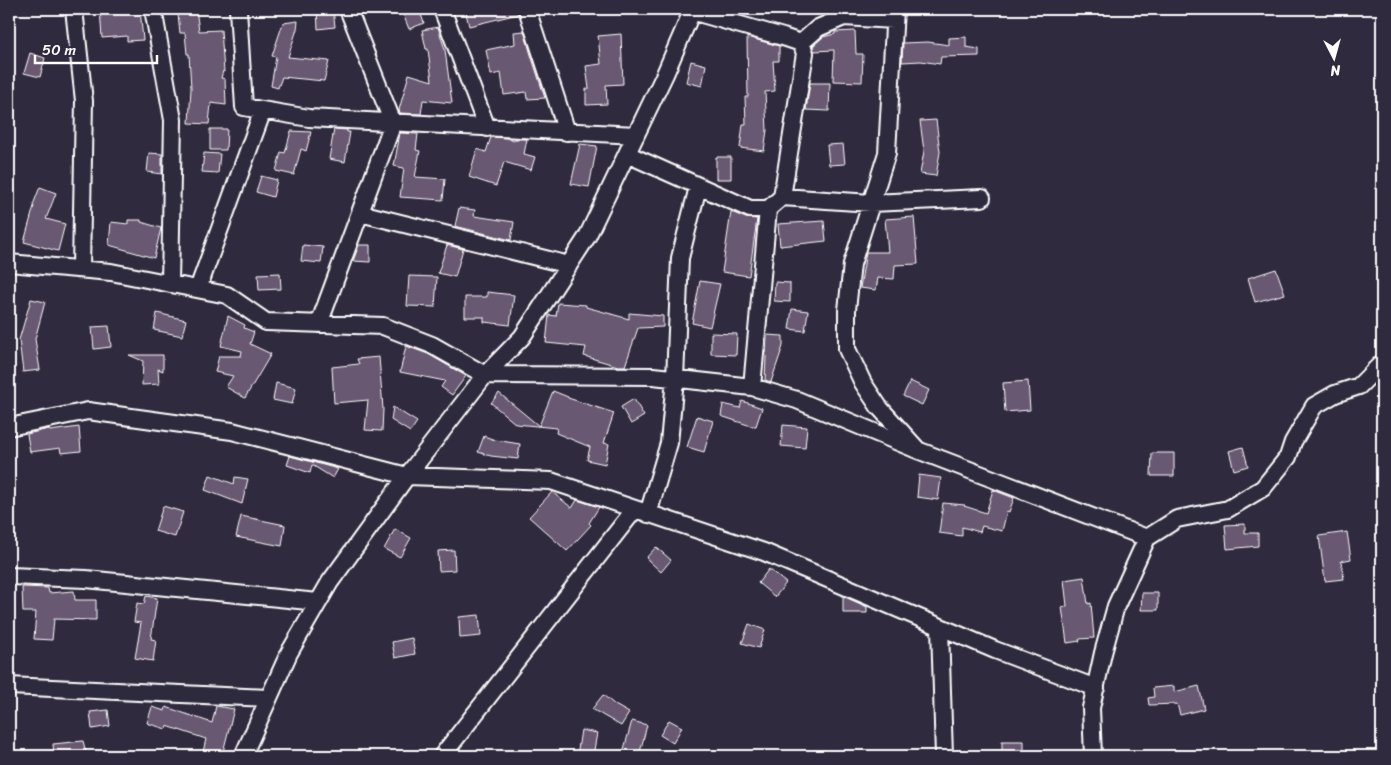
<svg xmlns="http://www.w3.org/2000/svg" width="1391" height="765" viewBox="0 0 1391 765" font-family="Sriracha,sans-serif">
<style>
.building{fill:#685872;stroke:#fff}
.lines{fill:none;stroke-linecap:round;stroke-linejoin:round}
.street-casing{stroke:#fff;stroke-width:20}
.street{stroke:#2f2a3d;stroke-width:16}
</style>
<rect width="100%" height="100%" fill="#2f2a3d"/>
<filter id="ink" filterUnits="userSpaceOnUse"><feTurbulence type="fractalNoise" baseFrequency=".02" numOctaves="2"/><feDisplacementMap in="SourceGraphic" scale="10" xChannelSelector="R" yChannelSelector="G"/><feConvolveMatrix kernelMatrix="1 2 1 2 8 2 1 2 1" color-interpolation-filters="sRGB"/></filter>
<g filter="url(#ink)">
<!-- building -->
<path class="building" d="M100,9H140L143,40L127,41V36L102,38Z
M180,9H196L199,31L221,30L224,72L223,71L221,78L225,79L226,105L211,103L209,124L189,123L191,88L189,54H187L185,33H180L178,14H181Z
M317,9H333L335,27L318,29Z
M401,9H419L424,23L409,29Z
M465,9H517L518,14L469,26Z
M298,21L297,29L288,57L329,61L324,81L282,77L278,88L271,86L276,57L272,56L283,23Z
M438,27L445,50L452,103L423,100L421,114L400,113L399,110L409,74L432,81L428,49H426L422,30Z
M524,31L531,55L545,98L527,99L526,92L504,95L501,73L491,75L486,50L515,44L514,32Z
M855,31L856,54H863L862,82L833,81L834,50L814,51L813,46L823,37L835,34V32Z
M621,34L623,84L606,85L607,104L586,105V89H589L586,66L601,64L598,36Z
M747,37L779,46V61H773L775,91L765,92L767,130L764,151L740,148L743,124H746L745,97H748Z
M966,37V47L979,49V56L941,57L940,64L921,61L902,62L903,43L928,42L949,45V38Z
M30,53L45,58L40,77L24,73Z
M691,61L706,65L702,86L686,82Z
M810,83H830L829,111L806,110Z
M936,120L940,152L936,176L920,174L924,151L920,121Z
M210,129H227L226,150H210Z
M334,129L347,130V132H350L345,162L329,159Z
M291,131L311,132L306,151L301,149L294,175L276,171L281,152L285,153Z
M400,133L418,134L416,150L420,151L415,177L445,179L443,200L400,197L404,168L394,166Z
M491,137L506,138L514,141V139H527L524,154L535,157L531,170L504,162L496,186L469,177L477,149L486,152Z
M580,144L597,146L589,187L571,184Z
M843,144L845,164L829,165L827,145Z
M149,153L162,154V174L147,172Z
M204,153L220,154L218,173L202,172Z
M716,157H731V179H716Z
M261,176L277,180L273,197L256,192Z
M40,187L56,193L46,219L65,224L58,251L24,242L34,206L33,205Z
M459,208L475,210L474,216L514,222L511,240L455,226Z
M731,212L746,218L757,219L749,276L722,272Z
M914,217L918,264L895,265L894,279L878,278L876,290L860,288L866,252H888L885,219Z
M128,220H141V222L161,228L154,258L109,245L111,222L128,224Z
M824,221L826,241L780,246L778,224Z
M303,245L323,247L321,263L301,261Z
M359,245H370V262L353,261Z
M447,245L463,249L455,277L438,273Z
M1276,269L1285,294L1255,302L1248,278Z
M280,273L281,289L259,290L258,274Z
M409,276L437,277L435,307L407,306Z
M700,281L720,284L710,327L692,323Z
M775,282L790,283V302L774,301Z
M487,292L514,295L510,325L484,322V317H465V297H487Z
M31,299L45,302L35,339L40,370L23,372L19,340Z
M558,303L586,305V307L629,319V313L663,316V327L638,328L625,366H618L584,356L586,347L546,343L549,315L556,316Z
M792,309L808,311L805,331L789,329Z
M157,313L186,320L182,336L154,330Z
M228,316L245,325L244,328L254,332L250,344L271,354L245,398L226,387L233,376L215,372L219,356H241L242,351L221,346Z
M109,326L111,347L94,349L92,327Z
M711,333L737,334L736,355L711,354Z
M767,335L783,336V346L771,382L765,380Z
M406,346L428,354L466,376L452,395L441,387L445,381L400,372Z
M129,355H163V371L158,369L159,384L142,385L143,361Z
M379,357L383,409L382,431L365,430L368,400L334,403L332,367L359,364L357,359Z
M910,381L929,390L922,405L903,396Z
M1028,381L1030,410L1005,412L1003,383Z
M276,383L296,388L292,404L273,400Z
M553,391L568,397V398L614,413L604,443L609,444L605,464L587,460L590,447L556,433L557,428L516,424L491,403L499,393L539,426Z
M634,399L644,416L631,424L621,407Z
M742,401L762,408L756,426H751L721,416L723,404L740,408Z
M393,407L417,422L410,432L391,420Z
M697,416L713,421L704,452L687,447Z
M783,425L807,427L805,448L781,446Z
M79,427L81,451L61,453L60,448L30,452L27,434L49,429L50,431Z
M484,436L495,440L520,444L518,459L491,456L478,452Z
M1243,447L1248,466L1234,470L1229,451Z
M1152,453H1174V476H1151Z
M290,456L338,469L333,478L312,465L310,473L287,465Z
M210,475L234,484L235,477L248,479L242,504L205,490Z
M919,475L941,478L938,500L917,497Z
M993,490L1014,498L1009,512L1007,511L1002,531L982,526L980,532L962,527V536L939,533L943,503L965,505L964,506L986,513Z
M552,492L572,508L577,500L599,507L589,523L591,525L567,551L529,517Z
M163,506L183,512L175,537L155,531Z
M241,516L285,525L282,546L236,537Z
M1245,524V533H1258V546L1227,549L1225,525Z
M395,529L411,538L400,557L384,549Z
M1347,532L1351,559L1341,561L1344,579L1325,581L1319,536Z
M656,547L671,560L661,572L646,558Z
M454,550L455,570L439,571L438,551Z
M769,569L786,583L775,597L758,583Z
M1084,577L1088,604L1091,603L1094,638L1079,639L1080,641L1067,643L1062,607L1067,606L1064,580Z
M22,587L48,588L49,593L74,591L75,600H96V620L54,619L52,640L34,639L36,612H23Z
M1142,593H1158V610H1141Z
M146,596L157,598L151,639L156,640L153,661L135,658L141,623L134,622L137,603L144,604Z
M843,596L867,607V613H843Z
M479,615L481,636L460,638L459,617Z
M749,624L765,630L759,648L742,643Z
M412,638L415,654L395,658L392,642Z
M1174,686V692L1199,686L1204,709L1180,715L1177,704L1149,705L1148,698L1154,697L1153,688Z
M603,695L615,705L629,713L621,726L592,709Z
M216,706L234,709L222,756H202L206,739L167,726L166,729L147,723L152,707L165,711L166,707L212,723Z
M108,710L110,726L92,729L90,712Z
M669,720L682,727L673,743L660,735Z
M632,721L647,725L639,756H622Z
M581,730L597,733L593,756H577Z
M83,741L87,756H54L53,744Z
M1002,741H1024V756H1002Z"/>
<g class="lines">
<defs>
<path id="street" d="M74,9L84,101L81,269
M153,9L173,120L170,284
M238,9L244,107L309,118L636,135
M442,9L487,128
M527,9L567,132
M895,9L887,153L852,264L847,310V349L863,383L879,407L916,448
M801,43L818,28L844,17L894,20
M627,154L750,209H768L782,197L805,53L801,43L783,37L691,11
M782,197L871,203L982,198
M360,213L569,265
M9,263L111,272L227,295L266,322L383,326L432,345L485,375L653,376L752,387L797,400L920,451L1147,538
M198,289L263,110
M319,324L393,123L348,9
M752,387L768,209
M9,427L88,411L232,431L407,476L551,481L764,552L995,650L1096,688
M648,514L669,443L675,379L680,258L698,187
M9,576L86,579L318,602
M940,627L944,756
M9,686L268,698
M243,756L289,653L330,582L407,476L485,375L522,337L587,237L665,74L693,9
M442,756L635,509
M1093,756L1091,708L1103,653L1116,606L1147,538L1177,519L1228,509L1263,488L1288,457L1293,442L1314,406L1335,394L1359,386L1382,363"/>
</defs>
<!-- street casing -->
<use href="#street" class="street-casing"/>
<!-- street -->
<use href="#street" class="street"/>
</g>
</g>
<!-- margin -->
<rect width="1391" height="765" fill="none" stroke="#2f2a3d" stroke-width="30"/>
<rect x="15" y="15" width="1361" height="735" fill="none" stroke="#fff" stroke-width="2" filter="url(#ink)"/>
<!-- north arrow -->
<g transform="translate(1334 58) rotate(174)" stroke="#2f2a3d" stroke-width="4" paint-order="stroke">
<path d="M0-4L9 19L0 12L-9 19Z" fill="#ffffff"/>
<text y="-8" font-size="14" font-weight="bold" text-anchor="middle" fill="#ffffff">N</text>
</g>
<!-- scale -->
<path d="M35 55v8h122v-8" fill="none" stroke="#ffffff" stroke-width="2.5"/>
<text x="42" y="55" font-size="15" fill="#ffffff" stroke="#2f2a3d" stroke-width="4" paint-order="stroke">50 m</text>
</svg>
